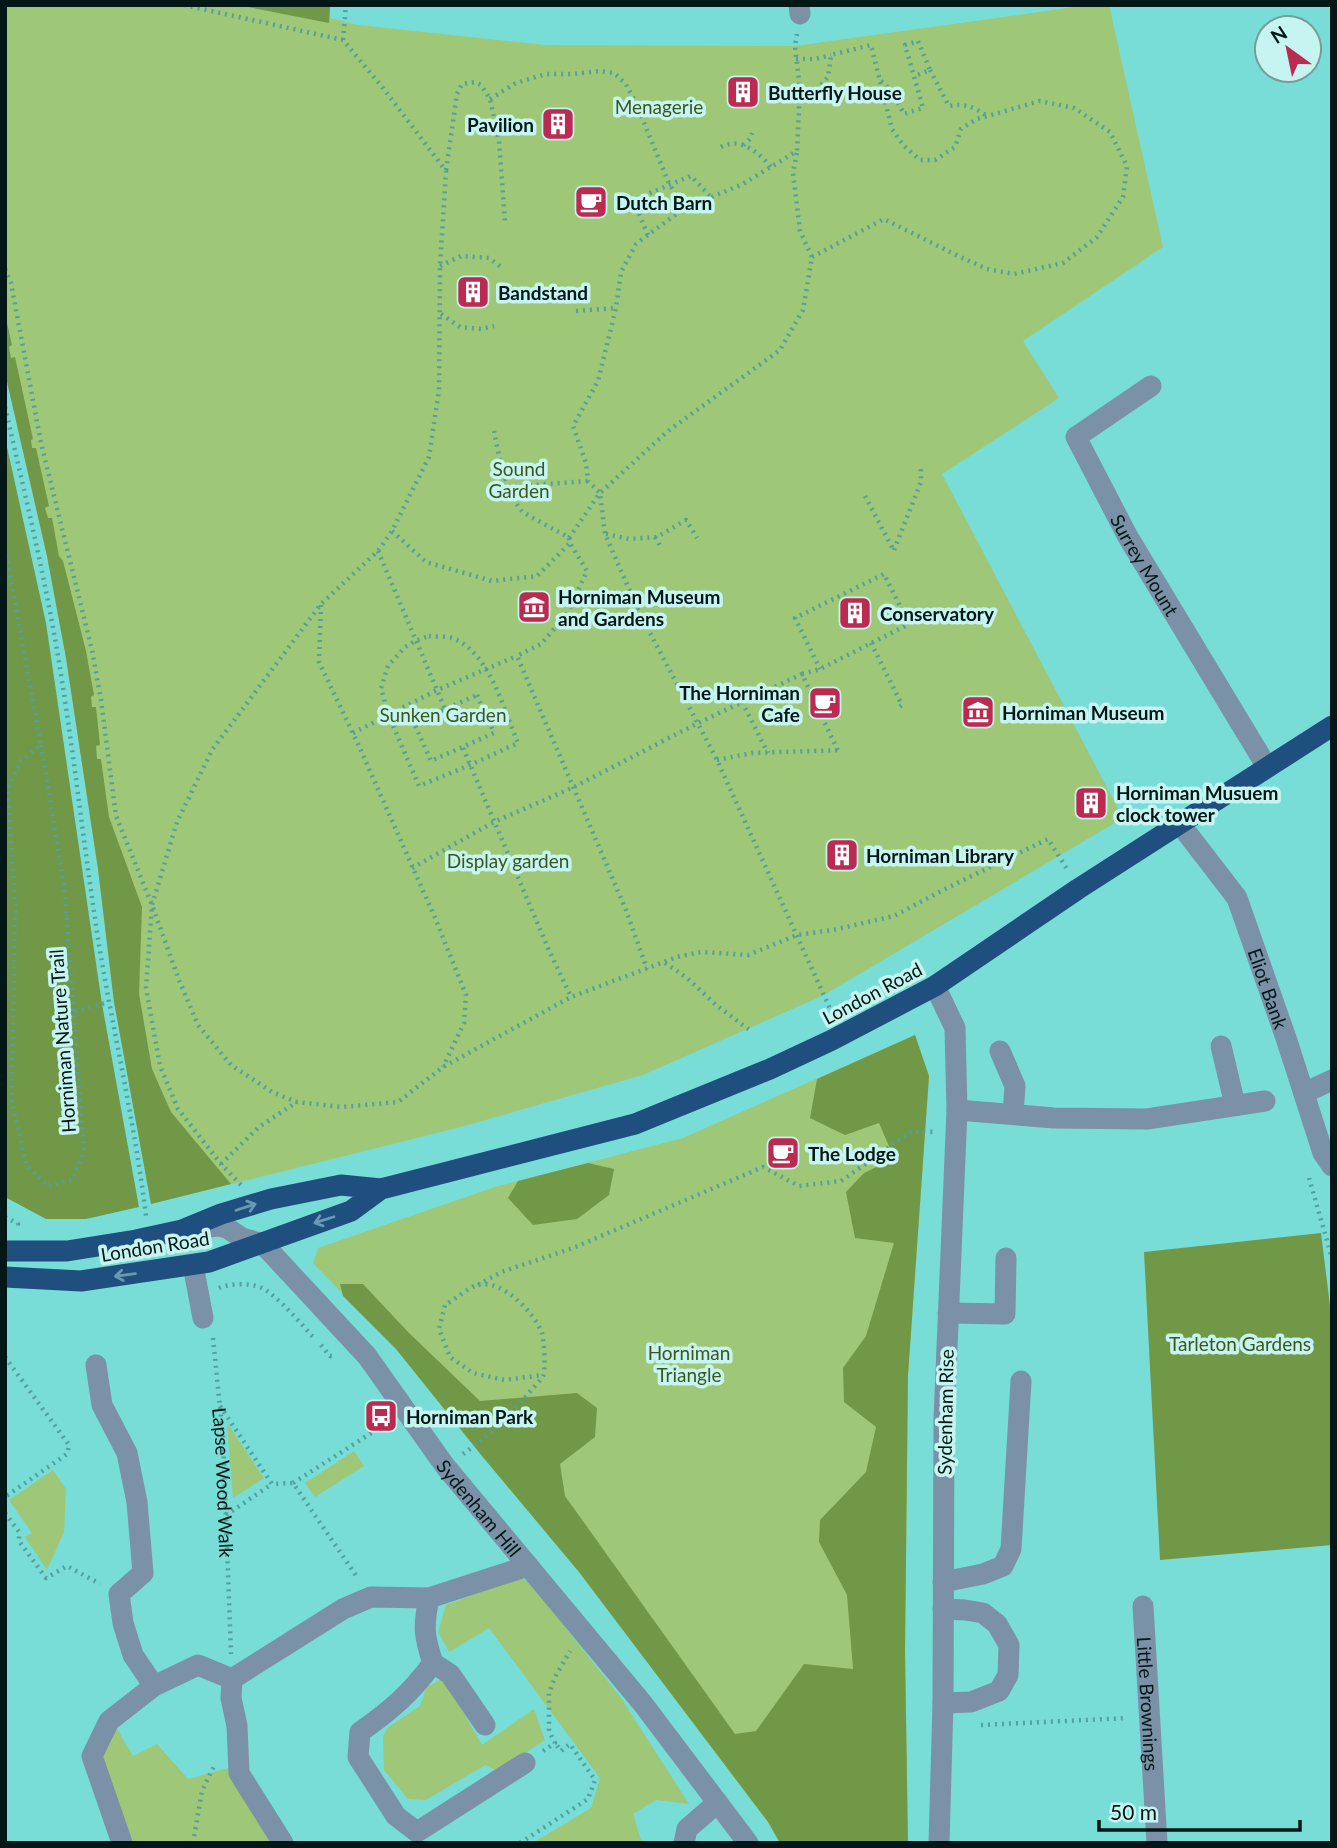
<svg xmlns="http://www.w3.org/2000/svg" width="1337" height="1848" viewBox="0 0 1337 1848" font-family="Lato,sans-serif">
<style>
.green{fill:#9ec777}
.forest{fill:#709847}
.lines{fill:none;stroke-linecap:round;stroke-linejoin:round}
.path{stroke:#54a09c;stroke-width:4.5;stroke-dasharray:2 5;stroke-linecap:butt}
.minor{stroke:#7b91a8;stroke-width:21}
.highway{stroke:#1e4f7e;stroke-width:21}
.oneway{stroke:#6a99b2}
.labels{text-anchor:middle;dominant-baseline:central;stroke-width:7;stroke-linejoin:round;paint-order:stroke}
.poi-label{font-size:19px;font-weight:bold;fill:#031716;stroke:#c6f4f1;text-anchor:start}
.park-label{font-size:19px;fill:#3b561d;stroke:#c6f4f1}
.street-label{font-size:19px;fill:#031716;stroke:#c6f4f1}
</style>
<rect width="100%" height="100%" fill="#78ddd7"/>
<!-- green -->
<path class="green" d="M5,5H321L330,7V18L358,25L545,45L795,46L1089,5H1109L1163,247L1023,341L1059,398L942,474L1123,818L824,995L643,1075L461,1127L151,1204L114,1002L98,869L66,658L47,556L5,373Z
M915,1035L929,1076L908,1375L905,1651L908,1843H780L768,1822L579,1572L482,1456L396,1349L313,1263L318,1248L495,1187L683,1138Z
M227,1423L264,1478L233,1498Z
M354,1451L364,1466L315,1497L305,1483Z
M53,1470L66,1489L64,1532L47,1570L25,1537L32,1533L9,1500Z
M521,1577L531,1584L621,1698L689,1804L656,1800L633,1814L642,1843H533L591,1808L600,1778L489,1628L449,1652L438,1632L446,1605Z
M444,1678L482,1745L534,1709L545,1740L497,1771L485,1765L426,1800L408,1799L384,1770L383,1737L387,1728L420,1706L427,1687Z
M116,1727L133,1756L157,1744L188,1779L228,1768L276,1843H125L89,1778Z"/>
<!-- forest -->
<path class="forest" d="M238,5H321L330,7L329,23Z
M7,323L12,345L9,347L11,358L15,357L33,439L31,440L32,448H36L49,506L45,508L48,518H52L59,556L63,561L86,651L94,695L91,697L92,707H96L100,745L96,746L97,759H101L109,817L142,907L139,994L152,1069L171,1112L231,1184L151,1204L114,1002L98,869L66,658L47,556L5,373V324Z
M5,438L46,623L102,1004L139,1207L86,1219H46L5,1197Z
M915,1035L929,1076L908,1375L905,1651L908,1843H780L768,1822L579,1572L482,1456L396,1349L343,1296L340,1284H363L408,1332L480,1401L577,1393L597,1408L595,1437L560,1464L565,1496L735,1734L756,1731L804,1664L853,1669L847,1595L819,1542L820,1520L866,1472L876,1427L844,1402L843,1368L866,1336L894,1243L855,1238L846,1192L864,1173L894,1158L879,1123L845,1135L810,1118L817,1079Z
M588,1163L614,1169L609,1195L577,1219L533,1225L508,1198L518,1181Z
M1321,1233L1332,1322V1545L1160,1560L1144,1252Z"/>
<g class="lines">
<!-- path -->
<g class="path">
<path d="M184,5L343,40L383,88L446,171L440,266L439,390L429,457L392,531L378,551L321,604L212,750L177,822L152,905L146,988L160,1066L178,1109L221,1164L241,1185"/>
<path d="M797,34L795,46L800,89"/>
<path d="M343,40L346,5"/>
<path d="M796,59H815L831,55"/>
<path d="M930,70L949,106C964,103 974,107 987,116"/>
<path d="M881,81L891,90L904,114L923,108L905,45L918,41L930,70L915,76"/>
<path d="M490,99L516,83L546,74H573L600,71L614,73L625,83L635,101L668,181L683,209"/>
<path d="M743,145L750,139L752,133"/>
<path d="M721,147C741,136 760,154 772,168"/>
<path d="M446,170L457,94L462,84L475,82L481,85L490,99L499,141L505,222"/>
<path d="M648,235L633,200L691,176L712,198"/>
<path d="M812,257L884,219L958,256L987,269L1014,274L1063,263L1097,237L1123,197L1127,166L1110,132L1074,108L1040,101L977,119L961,129L955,147L935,160H920L904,146L892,129L871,45L831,55L828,77L818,88L800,89L797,151L743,184L683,209L636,244L621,272L616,308L598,381L573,426L586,463L588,481L600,493L605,534L639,612L717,760L832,1013"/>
<path d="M440,266L461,256L489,258L502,268"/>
<path d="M5,269L11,283L41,443L92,650L101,700L116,816L152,905L179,980L198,1025L231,1065L272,1092L297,1102L342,1107L398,1102L443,1067L571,997L677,957L701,952L748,955L797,935L833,930L894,916L949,887L1048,839L1067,869"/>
<path d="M576,311L616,308"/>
<path d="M441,314L460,327L481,329L494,326"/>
<path d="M5,407C24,490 44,573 58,656C74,752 84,849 99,945C114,1035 135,1125 146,1216"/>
<path d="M494,431C499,456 505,490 521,510C527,516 560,532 569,538L600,493L668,431L780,350L803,310L812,257L800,231L793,173L797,152"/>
<path d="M509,488L518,486L588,481"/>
<path d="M865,496L893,549"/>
<path d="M392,531L426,562L492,581L537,576L570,543"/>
<path d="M606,534L629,539L657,537L686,520L697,538"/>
<path d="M655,537L662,549"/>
<path d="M569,538L570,543L587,571L567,614L541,644L517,656L626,910L647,969"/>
<path d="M5,548L41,745"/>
<path d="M894,550L921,482V465"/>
<path d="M378,551L445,709"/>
<path d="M321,605L319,662L358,744L436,920L466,995L464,1023L443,1067"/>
<path d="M429,636C436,637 445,636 452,638C489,651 504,710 518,743L470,765L419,786L388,714L381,688L388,666L405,647L415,641Z"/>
<path d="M871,643L902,705L898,708"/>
<path d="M802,674L820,669L909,624L884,574L795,618L820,669"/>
<path d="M477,695L494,733L431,761L414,723Z"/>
<path d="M742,702L768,753"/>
<path d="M353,733L437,690L517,656"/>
<path d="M41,745L64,885L84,1152L72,1180L47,1186L26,1164L12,1101L15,904L8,788L21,761Z"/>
<path d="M463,748L548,948L571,997"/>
<path d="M717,760L752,753L842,750"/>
<path d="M412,868L494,822L574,787L698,723L802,674L838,751"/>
<path d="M665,963L687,978L716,1005L751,1031"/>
<path d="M75,1011L109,1002"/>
<path d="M221,1164L259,1127L297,1102"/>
<path d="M1309,1178L1332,1258"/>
<path d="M5,1217L18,1224L16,1228"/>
<path d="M478,1285L501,1272L573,1248L763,1167L799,1186L841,1181L912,1131L935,1132"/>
<path d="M219,1288C232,1283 255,1282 267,1291C285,1304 300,1323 315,1339"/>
<path id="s1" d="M213,1338L223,1437L231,1654"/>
<path d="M321,1345L330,1356H335"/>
<path d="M5,1357L69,1445L67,1454L5,1497"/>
<path d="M220,1406L272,1484L293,1483L357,1577"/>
<path d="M463,1454C489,1436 512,1413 533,1388C536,1385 541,1380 543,1376C546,1369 544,1340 542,1333C534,1312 501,1278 477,1285C468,1288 454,1300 445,1305L439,1329L450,1357L473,1373L504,1380L543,1375"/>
<path d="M293,1483L387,1423"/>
<path d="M5,1513L19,1532V1541L46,1578L67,1566L100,1584"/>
<path d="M226,1515L272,1484"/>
<path d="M981,1725L1127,1718"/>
<path d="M543,1751L555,1743L549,1731V1693L555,1677L570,1651"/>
<path d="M193,1843L202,1791L214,1766"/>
<path d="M520,1843L588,1799L595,1780L570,1744L561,1751L555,1743"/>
</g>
<!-- minor -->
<g class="minor">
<path d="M799,5L800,14"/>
<path id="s2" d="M1151,386L1076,437L1128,537L1267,767"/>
<path id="s3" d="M1180,824L1237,898L1286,1038L1323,1153L1332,1166"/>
<path d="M935,986L955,1028L957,1110L944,1419L943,1703L939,1843"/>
<path d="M1221,1046L1235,1105"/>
<path d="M1000,1051L1015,1086L1013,1114"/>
<path d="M1304,1093L1332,1080"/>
<path d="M957,1110L1054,1118L1147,1119L1265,1101"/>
<path id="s4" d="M191,1229L218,1226L227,1228L242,1238L263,1244L367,1356L445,1466L643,1704L748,1843"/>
<path d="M193,1265L203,1318"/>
<path d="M948,1313L1005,1314L1006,1258"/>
<path d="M96,1365L102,1405L127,1453L137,1502L143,1573L119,1594L123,1623L133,1655L154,1686"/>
<path d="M943,1582L983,1574L1003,1566L1011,1549L1021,1381"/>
<path d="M429,1598C423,1626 424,1637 433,1663C411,1693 390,1711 360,1732L358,1757L396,1816L417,1832L525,1763"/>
<path id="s5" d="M1143,1606L1157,1843"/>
<path d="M433,1663L450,1674L485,1725"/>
<path d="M232,1679L343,1609L371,1597L429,1598L528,1566"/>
<path d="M232,1679L231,1698L237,1726L239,1773L283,1843"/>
<path d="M943,1703L971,1702L999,1691L1008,1675L1009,1645L997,1624L983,1613L965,1610L943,1609"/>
<path d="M122,1843L92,1756L109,1721L154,1686L198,1665L232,1679"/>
<path d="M684,1843L687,1829L717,1803"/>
</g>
<!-- highway -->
<path class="highway" d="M5,1251H67L136,1240L182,1230L221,1214L271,1199L341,1185L381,1189
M5,1277L81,1281L209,1262L351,1211L381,1189L635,1124L770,1069L832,1040L935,986L1078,889L1332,726"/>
</g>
<!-- one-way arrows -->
<defs><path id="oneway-shaft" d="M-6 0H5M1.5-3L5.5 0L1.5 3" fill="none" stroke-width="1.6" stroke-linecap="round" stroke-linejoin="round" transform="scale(1.75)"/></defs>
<g class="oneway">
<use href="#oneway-shaft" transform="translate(246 1207) rotate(-18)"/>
<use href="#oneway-shaft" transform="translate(324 1220) rotate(162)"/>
<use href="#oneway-shaft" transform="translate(125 1275) rotate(172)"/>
</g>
<!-- icons -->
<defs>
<symbol id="building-square" viewBox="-11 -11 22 22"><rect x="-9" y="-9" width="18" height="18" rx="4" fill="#bb2b51" stroke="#c6f4f1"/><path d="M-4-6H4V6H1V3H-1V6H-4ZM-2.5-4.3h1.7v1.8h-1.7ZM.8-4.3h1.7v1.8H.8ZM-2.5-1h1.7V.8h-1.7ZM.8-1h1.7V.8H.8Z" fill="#fff"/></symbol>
<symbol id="cafe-square" viewBox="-11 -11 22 22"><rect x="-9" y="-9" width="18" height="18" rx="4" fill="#bb2b51" stroke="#c6f4f1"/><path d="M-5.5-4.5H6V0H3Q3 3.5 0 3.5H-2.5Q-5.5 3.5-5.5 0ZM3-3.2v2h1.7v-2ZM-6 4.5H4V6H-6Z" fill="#fff"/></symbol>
<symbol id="museum-square" viewBox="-11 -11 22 22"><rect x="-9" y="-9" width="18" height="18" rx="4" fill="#bb2b51" stroke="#c6f4f1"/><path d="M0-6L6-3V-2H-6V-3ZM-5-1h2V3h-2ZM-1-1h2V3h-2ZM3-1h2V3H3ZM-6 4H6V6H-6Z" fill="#fff"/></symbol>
<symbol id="bus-square" viewBox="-11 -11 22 22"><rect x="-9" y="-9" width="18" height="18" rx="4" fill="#bb2b51" stroke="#c6f4f1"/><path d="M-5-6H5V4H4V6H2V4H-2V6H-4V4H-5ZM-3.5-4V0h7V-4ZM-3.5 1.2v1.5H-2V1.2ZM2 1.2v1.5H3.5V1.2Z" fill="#fff"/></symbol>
</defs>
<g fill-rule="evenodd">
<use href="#building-square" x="724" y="73" width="38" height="38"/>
<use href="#building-square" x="539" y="105" width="38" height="38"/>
<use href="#cafe-square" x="572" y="183" width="38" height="38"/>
<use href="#building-square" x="454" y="273" width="38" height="38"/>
<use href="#museum-square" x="515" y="588" width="38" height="38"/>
<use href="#building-square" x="836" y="594" width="38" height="38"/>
<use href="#cafe-square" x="806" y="684" width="38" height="38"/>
<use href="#museum-square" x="959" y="693" width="38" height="38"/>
<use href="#building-square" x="1072" y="784" width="38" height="38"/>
<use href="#building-square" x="823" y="836" width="38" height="38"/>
<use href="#cafe-square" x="764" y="1134" width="38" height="38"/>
<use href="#bus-square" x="362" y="1397" width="38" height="38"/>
</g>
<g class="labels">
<!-- poi labels -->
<g class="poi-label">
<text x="768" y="92">Butterfly House</text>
<text x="534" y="124" text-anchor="end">Pavilion</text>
<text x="616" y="202">Dutch Barn</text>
<text x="498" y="292">Bandstand</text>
<text x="558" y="596">Horniman Museum<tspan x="558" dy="22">and Gardens</tspan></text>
<text x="880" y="613">Conservatory</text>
<text x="800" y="692" text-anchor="end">The Horniman<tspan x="800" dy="22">Cafe</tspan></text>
<text x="1002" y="712">Horniman Museum</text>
<text x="1116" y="792">Horniman Musuem<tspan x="1116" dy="22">clock tower</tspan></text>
<text x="866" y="855">Horniman Library</text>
<text x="808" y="1153">The Lodge</text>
<text x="406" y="1416">Horniman Park</text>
</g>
<!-- park labels -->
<g class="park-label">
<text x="659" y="106">Menagerie</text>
<text x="519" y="468">Sound<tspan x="519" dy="22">Garden</tspan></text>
<text x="443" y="714">Sunken Garden</text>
<text x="508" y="860">Display garden</text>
<text x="1240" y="1343">Tarleton Gardens</text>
<text x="689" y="1352">Horniman<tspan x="689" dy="22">Triangle</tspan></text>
</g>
<!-- street labels -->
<g class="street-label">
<text stroke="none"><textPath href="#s2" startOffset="236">Surrey Mount</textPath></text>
<text stroke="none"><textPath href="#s3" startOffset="189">Eliot Bank</textPath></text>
<text transform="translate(872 993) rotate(-28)">London Road</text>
<text transform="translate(62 1041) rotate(-94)">Horniman Nature Trail</text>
<text transform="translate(155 1246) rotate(-9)">London Road</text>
<text transform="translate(945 1412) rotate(-89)">Sydenham Rise</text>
<text stroke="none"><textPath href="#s1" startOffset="145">Lapse Wood Walk</textPath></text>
<text stroke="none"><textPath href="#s4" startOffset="418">Sydenham Hill</textPath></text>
<text stroke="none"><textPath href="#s5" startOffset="98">Little Brownings</textPath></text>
</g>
</g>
<!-- border -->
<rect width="1337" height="1848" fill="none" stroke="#031716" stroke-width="14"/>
<!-- north arrow -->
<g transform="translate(1288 49) rotate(327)"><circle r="33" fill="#c6f4f1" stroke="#789c99" stroke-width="2"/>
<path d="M0-5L12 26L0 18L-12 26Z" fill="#bb2b51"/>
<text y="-10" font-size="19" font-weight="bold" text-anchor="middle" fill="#031716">N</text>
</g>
<!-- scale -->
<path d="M1099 1820v10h201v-10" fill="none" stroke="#031716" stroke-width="3.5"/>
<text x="1110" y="1820" font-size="21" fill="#031716" stroke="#c6f4f1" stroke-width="5" paint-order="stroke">50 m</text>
</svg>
